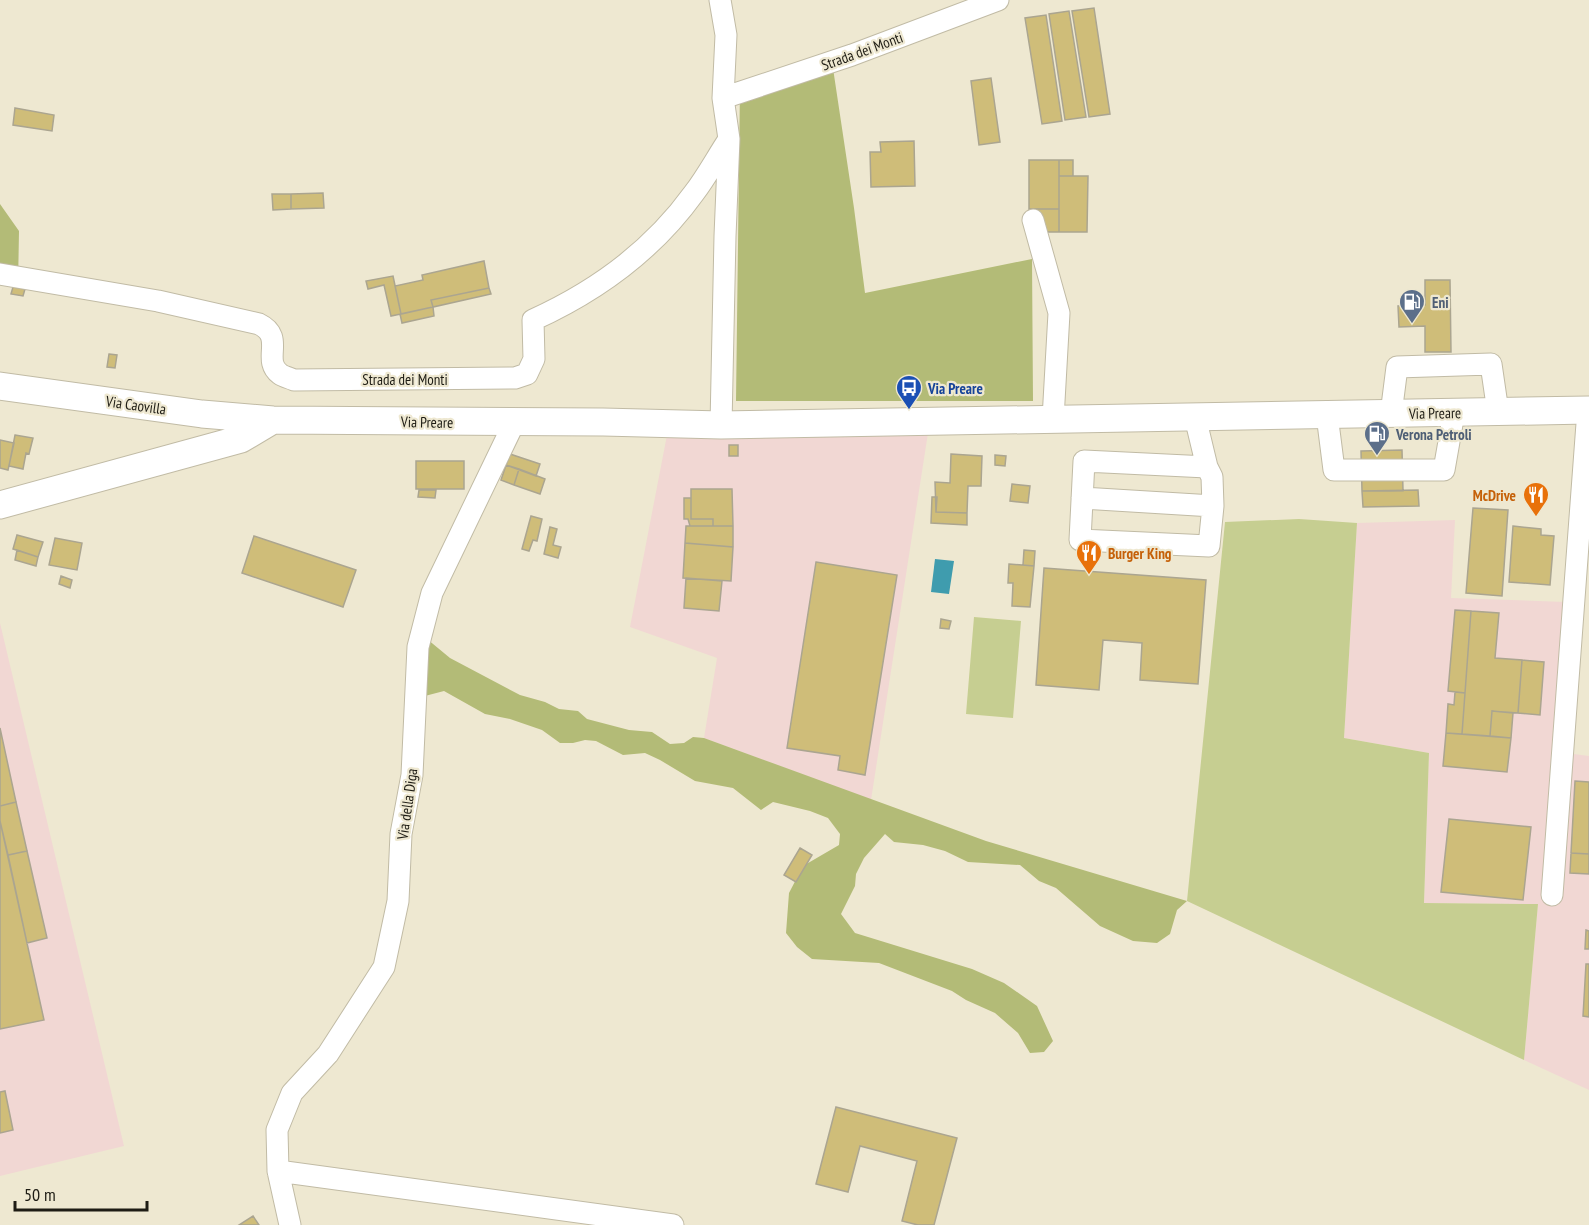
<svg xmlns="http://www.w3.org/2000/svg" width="1589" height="1225" viewBox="0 0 1589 1225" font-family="'PT Sans Narrow',sans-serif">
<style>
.industrial{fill:#f1d7d3}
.green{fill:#c6ce91}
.forest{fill:#b3bb77}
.water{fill:#3f9cae}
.building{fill:#cfbd79;stroke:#aba590;stroke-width:1.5}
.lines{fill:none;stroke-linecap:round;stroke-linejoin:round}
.minor-casing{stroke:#c1bba5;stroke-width:23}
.major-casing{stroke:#c1bba5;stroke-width:29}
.minor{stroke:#fff;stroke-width:21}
.major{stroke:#fff;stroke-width:27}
.labels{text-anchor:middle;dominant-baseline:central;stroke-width:4.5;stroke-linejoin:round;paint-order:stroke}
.street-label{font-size:15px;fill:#1e1c14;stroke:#eee8d1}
.service-label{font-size:15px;font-weight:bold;fill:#4e5e75;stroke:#eee8d1;text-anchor:start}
.transit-label{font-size:15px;font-weight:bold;fill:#164399;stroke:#eee8d1;text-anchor:start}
.food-label{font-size:15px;font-weight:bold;fill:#c56008;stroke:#eee8d1;text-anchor:end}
</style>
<rect width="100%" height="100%" fill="#eee8d1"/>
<!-- industrial -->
<path class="industrial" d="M928,433L871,800L704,738L717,658L630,627L667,435Z
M1455,520L1451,598L1566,602V753L1589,756V1090L1524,1060L1538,904L1424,903L1429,753L1344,738L1357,523Z
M0,623L124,1146L0,1176Z"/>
<!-- green -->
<path class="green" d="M1299,519L1357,523L1344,738L1429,753L1424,903L1538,904L1524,1060L1187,901L1225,522Z
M974,617L1021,621L1013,718L966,714Z"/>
<!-- forest -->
<path class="forest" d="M831,55L854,208L865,293L1032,259L1033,401H736L740,87Z
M0,204L19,231L18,287L0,281Z
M427,639L450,658L520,695L545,702L559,709L578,711L587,719L629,730L652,732L670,744L684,743L693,737L704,738L986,841L1187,901L1177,910L1170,934L1157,943L1133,941L1100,926L1056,888L1039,881L1020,865L968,862L945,851L923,845L894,842L885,834L864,858L856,874L855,886L841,914L855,933L972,969L1004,983L1037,1006L1053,1041L1044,1052L1030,1053L1018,1033L995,1013L966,1000L952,991L879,963L812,959L797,947L786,933L789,893L803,866L839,845L840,834L828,818L810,811L773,802L761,810L733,788L695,781L660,760L645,753L623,755L596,741L585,740L573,743H560L542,730L510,719L485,714L444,691L421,697Z"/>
<!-- water -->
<path class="water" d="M935,559L954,561L949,594L931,592Z"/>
<!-- building -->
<path class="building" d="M1094,8L1110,114L1089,117L1072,11Z
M1069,11L1086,117L1065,120L1049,14Z
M1046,15L1062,121L1042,124L1025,18Z
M991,78L1000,142L979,145L971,81Z
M15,108L54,115L52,131L13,125Z
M914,141L915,186L871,187L870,152H881L880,142Z
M1029,160H1059V209H1029Z
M1059,160H1073V176H1059Z
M1059,176H1088L1087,232H1059Z
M323,193L324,208L291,209V194Z
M272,194H291V209L273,210Z
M1029,209H1059V232H1038L1029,219Z
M484,261L489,288L431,300L433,307L401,314L395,286L423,280L422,275Z
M393,276L401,314L391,316L384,285L368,289L366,281Z
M1425,280H1450L1451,352H1425V326L1399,327L1398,306L1425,305Z
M13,287L25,289L23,296L11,294Z
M489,288L491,294L433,307L431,300Z
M433,307L434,316L402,323L400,314Z
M109,354L117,355L115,368L107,367Z
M15,435L33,438L29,454L26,453L23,469L9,466Z
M0,440L14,443L8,470L0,468Z
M729,445H738V456H729Z
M1402,450L1403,491H1362L1361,451Z
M510,454L540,464L536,476L506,465Z
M951,454L982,456L981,486H968L967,513L936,512L935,482L950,483Z
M995,455L1006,456L1005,466L995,465Z
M416,461H464V489H416Z
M506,465L519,469L514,485L501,480Z
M519,469L545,479L540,494L514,485Z
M1012,484L1030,486L1028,503L1010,501Z
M691,489H732L733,526H713V519H691Z
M419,490H436L435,498L418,497Z
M1418,490L1419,506L1363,507L1362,491Z
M932,497H937L936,512L967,513V525L931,523Z
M684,498H691V519H713V526H690L688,519H684Z
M1473,508L1508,510L1502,596L1466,593Z
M531,516L542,519L537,541L533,540L529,551L522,549Z
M686,526H733V547L685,543Z
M1513,526L1541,529V535L1554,536L1550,585L1509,582Z
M550,527L557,529L553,545L561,547L558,558L544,554Z
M17,535L43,542L38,557L13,549Z
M254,536L356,570L343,607L242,573Z
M55,538L82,543L77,570L49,565Z
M685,543L733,547L731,581L683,578Z
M17,550L38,557L36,566L15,560Z
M1024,550L1035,551L1034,566L1023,565Z
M816,562L897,575L865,775L838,770L840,756L787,748Z
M1009,564L1034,566L1030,607L1012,606L1013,583H1008Z
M1044,568L1206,580L1198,684L1140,680L1142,643L1103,640L1099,690L1036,685Z
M61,576L72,580L70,588L59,584Z
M686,578L722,581L719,611L684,608Z
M1455,610L1471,611L1465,693L1448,691Z
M1471,611L1499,613L1495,658L1522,660L1518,713L1492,711L1490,736L1462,734Z
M941,619L951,621L949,629L940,628Z
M1522,660L1544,662L1540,715L1518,713Z
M1455,692L1465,693L1462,734L1446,733L1448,704L1454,705Z
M1492,711L1513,713L1511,738L1490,736Z
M0,728L16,802L0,806Z
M1446,733L1511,738L1507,772L1443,766Z
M1575,781L1589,782V854L1571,853Z
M16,802L27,851L8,855L0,821V806Z
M1449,819L1531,827L1523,900L1441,892Z
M0,821L44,1020L0,1029Z
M800,848L812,855L796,882L784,875Z
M27,851L47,938L27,943L8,855Z
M1571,853L1589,854V874L1570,873Z
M1586,930L1589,931V949H1585Z
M1586,964H1589V1017L1583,1016Z
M5,1091L13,1130L0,1133V1092Z
M836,1107L957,1138L934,1225H918L902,1221L917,1161L860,1146L848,1192L816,1184Z
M253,1216L259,1225H239Z"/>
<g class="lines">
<defs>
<path id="minor" d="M720,0L726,35L723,98L729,139L725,236L721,425
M723,98L852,55L998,0
M1033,220L1059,313L1053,419
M0,274L158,301L259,324C286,337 261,360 280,374C284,377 290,378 294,380L515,378L527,374L534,359L533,320C597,291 653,250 694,193C707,176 717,157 729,139
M1391,414L1397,367L1491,364L1498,412
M1327,415L1334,470H1444L1454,413
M1195,417L1207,467L1212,477L1213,506L1209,546L1080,540L1084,461L1207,467
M1082,498L1213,506
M1552,895L1588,410
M278,1171L673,1225
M290,1225L278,1171L277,1130L292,1093L328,1054L384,967L398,901L401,834L412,775L418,647L432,593L514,423"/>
<path id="major" d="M0,386L202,414L273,420L603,422L721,425L1589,410
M0,505L241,439L273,420"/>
</defs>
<!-- minor casing -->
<use href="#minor" class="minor-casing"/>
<!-- major casing -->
<use href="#major" class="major-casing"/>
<!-- minor -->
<use href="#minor" class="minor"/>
<!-- major -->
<use href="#major" class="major"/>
</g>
<!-- icons -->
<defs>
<symbol id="fuel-pin" viewBox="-11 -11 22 30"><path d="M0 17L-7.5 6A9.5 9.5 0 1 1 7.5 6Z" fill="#5c6f8a" stroke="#eee8d1"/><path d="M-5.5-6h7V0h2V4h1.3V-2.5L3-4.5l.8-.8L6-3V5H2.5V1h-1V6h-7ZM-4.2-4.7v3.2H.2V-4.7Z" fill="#fff"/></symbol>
<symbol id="bus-pin" viewBox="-11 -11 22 30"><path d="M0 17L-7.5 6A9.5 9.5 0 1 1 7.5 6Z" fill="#1a4fb4" stroke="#eee8d1"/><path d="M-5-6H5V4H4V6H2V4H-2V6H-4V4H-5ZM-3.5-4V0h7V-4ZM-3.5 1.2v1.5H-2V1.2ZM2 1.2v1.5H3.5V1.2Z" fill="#fff"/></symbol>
<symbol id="restaurant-pin" viewBox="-11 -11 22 30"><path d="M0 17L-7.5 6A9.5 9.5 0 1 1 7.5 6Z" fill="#e8710a" stroke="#eee8d1"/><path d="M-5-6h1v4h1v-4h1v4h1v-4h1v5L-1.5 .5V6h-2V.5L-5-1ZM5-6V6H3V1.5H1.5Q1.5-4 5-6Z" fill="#fff"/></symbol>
</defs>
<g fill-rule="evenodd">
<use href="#fuel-pin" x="1397" y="287" width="30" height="40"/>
<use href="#bus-pin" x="894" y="373" width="30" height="40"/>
<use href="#fuel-pin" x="1362" y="419" width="30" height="40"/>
<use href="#restaurant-pin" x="1521" y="480" width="30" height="40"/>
<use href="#restaurant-pin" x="1074" y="538" width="30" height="40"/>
</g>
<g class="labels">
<!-- street labels -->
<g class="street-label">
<text transform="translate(862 51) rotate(-20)">Strada dei Monti</text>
<text x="405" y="379">Strada dei Monti</text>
<text transform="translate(136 405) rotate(8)">Via Caovilla</text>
<text transform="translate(1435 413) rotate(-1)">Via Preare</text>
<text transform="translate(427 422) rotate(1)">Via Preare</text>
<text transform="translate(407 804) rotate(-82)">Via della Diga</text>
</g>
<!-- service labels -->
<g class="service-label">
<text x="1432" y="302">Eni</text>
<text x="1396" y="434">Verona Petroli</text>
</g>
<!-- transit labels -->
<g class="transit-label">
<text x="928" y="388">Via Preare</text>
</g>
<!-- food labels -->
<g class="food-label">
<text x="1516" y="495">McDrive</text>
<text x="1108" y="553" text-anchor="start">Burger King</text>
</g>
</g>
<!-- scale -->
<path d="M15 1201v9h132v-9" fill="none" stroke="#1e1c14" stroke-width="3"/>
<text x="24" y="1201" font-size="18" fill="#1e1c14" stroke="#eee8d1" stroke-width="4.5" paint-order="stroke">50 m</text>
</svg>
